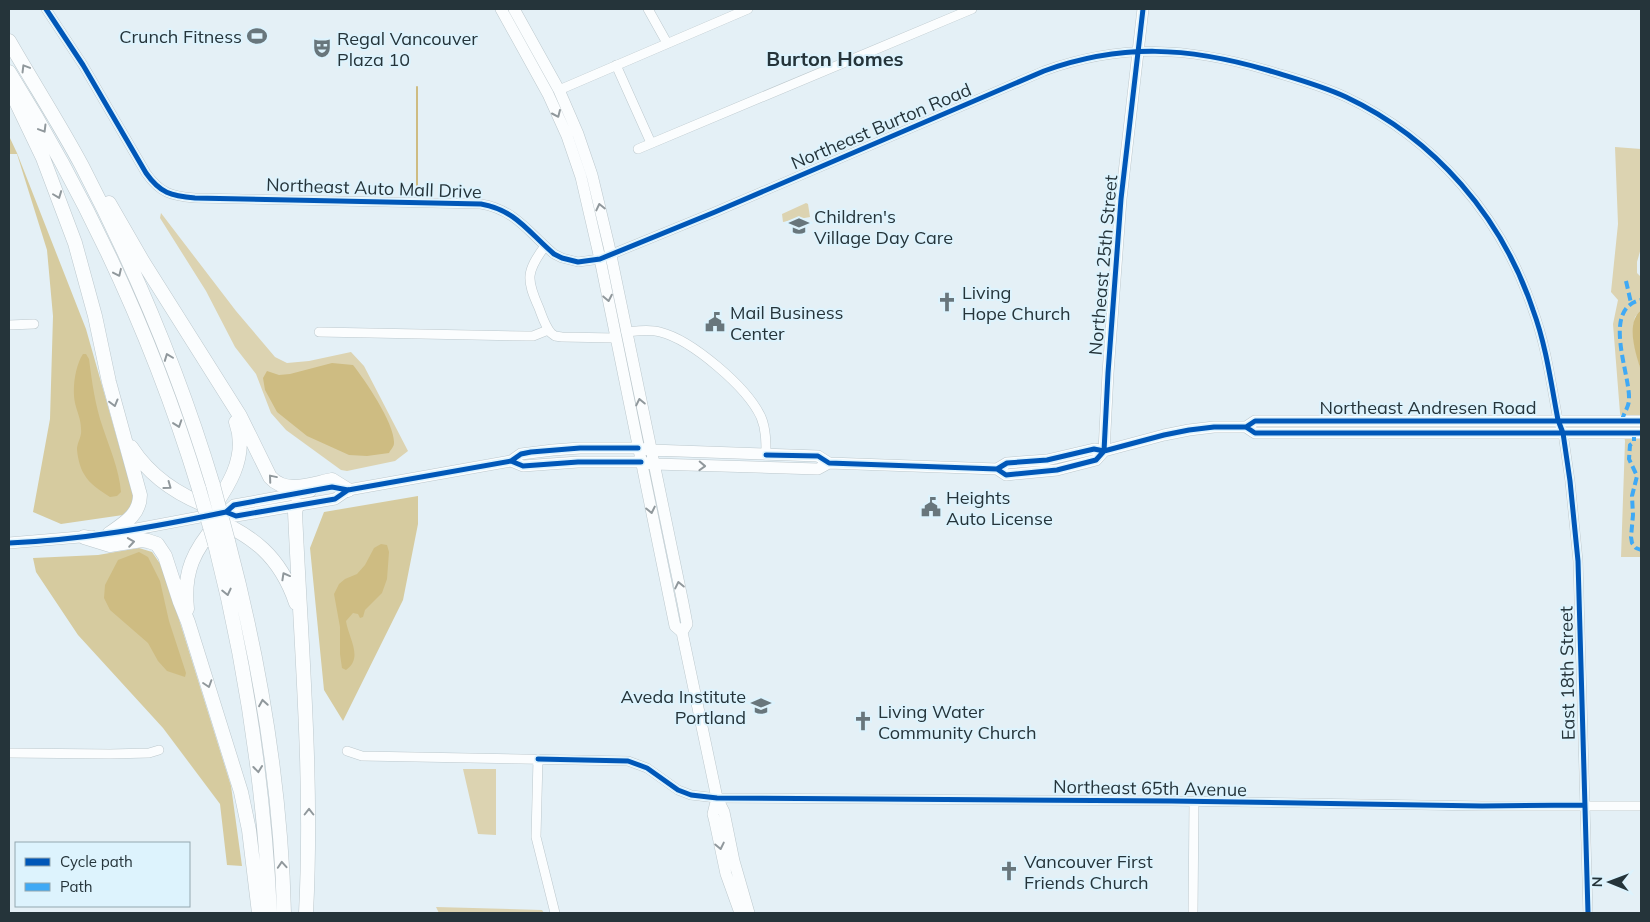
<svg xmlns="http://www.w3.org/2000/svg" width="1650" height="922" viewBox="0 0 1650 922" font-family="Mulish,sans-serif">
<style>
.green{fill:#dcd3b1}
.forest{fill:#d6cb9f}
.water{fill:#cebc82}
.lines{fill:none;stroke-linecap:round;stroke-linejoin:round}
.stream{stroke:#cebc82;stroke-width:2}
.minor-casing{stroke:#bcc8cd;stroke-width:10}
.major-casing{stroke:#bcc8cd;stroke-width:12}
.highway-casing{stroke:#bcc8cd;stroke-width:15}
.minor{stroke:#fbfdfe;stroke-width:9}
.major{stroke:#fbfdfe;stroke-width:11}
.highway{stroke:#fbfdfe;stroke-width:14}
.highway-bridge-casing{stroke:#bcc8cd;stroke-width:15;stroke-linecap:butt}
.highway-bridge{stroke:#fbfdfe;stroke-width:14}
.quiet{stroke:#3fa9f5;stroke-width:4;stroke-dasharray:8 4;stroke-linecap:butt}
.cycleway-casing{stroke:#ddf3fd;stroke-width:8}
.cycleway{stroke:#0057b8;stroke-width:5}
.oneway{stroke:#90989c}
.labels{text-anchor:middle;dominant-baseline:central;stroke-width:4;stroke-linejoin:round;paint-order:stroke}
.poi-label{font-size:18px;fill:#25343a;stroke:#ddf3fd;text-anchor:start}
.street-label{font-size:18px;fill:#25343a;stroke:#ddf3fd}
.quarter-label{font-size:20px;font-weight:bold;fill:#25343a;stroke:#ddf3fd}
</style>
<rect width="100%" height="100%" fill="#e4f0f6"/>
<!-- green -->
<path class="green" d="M1615,147L1641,149V248L1637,262V273L1641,277V310L1635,317L1633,328L1634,343L1641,371V506L1640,521L1641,522V557H1621L1625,441L1620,413L1613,324L1618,300L1611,292L1618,224Z
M806,203L808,204L810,217L783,222L782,214Z
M161,213L236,311L275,357L287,363L309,361L351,352L364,366L408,451L395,461L347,471L341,470L286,430L271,413L256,374L235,347L206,291L160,218Z
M463,769H496V835L478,834Z
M436,907L542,910L544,913H439Z"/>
<!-- forest -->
<path class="forest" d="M9,136L17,153L86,329L135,502L123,515L61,524L33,512L50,419L53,316L47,250L17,154H9Z
M418,496V524L403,600L343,721L324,690L310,548L324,512Z
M139,548L152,552L163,568L231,786L242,866L227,865L220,804L163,728L78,635L36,572L33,558L98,555Z"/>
<!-- water -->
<path class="water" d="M1641,310V371C1636,354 1625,324 1641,310Z
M83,354H86L89,359C92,382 95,405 103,428C110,449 119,469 121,492L117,496L110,497C101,491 89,484 84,474C80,468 77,455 77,448C78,441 82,436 81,429C81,419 77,412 75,403C72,389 75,366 83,354Z
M332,363L353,365C365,380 395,424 394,443C394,447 391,449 389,453L367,456L349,455L307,436L277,412L265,390L263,378L267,371L279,375L290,374Z
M381,544L387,545L389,552L387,579L382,593L365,610L363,617L360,618L358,614L353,613L346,621C348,637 364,658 346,670L342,668L340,654V627L334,594L339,584L345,579L357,574L365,565L374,548Z
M139,552L148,557L160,581L169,621L186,673L185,677L167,671L158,661L148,643L110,610L104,598L105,585L118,560Z"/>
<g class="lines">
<!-- stream -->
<path class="stream" d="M417,187V87"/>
<defs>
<path id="minor" d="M46,9L83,65L146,173C160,193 171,196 195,198L481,204C516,210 529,233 554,254L562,258L578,262L600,259L715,212L1044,71C1122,43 1188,47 1267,70C1293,78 1320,85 1346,97C1435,139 1502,217 1533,310C1546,345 1551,383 1558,420L1563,433L1570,481L1578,561L1588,913
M648,9L667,43
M616,65L651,143
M559,90L748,9
M638,149L972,9
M545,246C526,272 526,279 539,308C542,316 545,326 551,333L555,336L562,337L615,338
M9,325L34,324
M319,332L526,336H533L548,330
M626,332C637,331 649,329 660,332C692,340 747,387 761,417C766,429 766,442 766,455
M347,751L362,756L628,761L647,768L678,790L691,795L717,798L1171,801L1482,806H1641
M9,753L110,754L149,753L159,750
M538,759L536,837L555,913
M1193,913L1194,802"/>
<path id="major" d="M501,9L548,94L567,136L581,177L600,259L675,626L682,632L717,798L724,812L734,861L749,913
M514,9L559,90L578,134L592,175L609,246L683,603L687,624L682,632
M1246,427L1255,421H1641
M1104,451L1108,373L1121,199L1143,9
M511,461L523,466L578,462H641L654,464L818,469L829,463
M997,469L1007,463L1047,460L1094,449L1104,451L1164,435L1189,430L1214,427H1246L1255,433H1641
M341,489L348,490L511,461L521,454L553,450L580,448H638L651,450L818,456L829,463L997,469L1006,475L1057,470L1096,460L1104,451
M226,512L236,516L335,499L348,490
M110,534L226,512L234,505L311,491
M9,543L92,536
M717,798L713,814L715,822L726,874L740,913"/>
<path id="highway" d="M9,41C33,83 59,123 82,166C135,268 180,375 213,485
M9,72C91,204 154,341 199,489
M9,87L43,158L75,243L95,316L109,382L140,495C140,515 123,524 109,534
M109,203L143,262L240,416L270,477C286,495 311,484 332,480L348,490
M236,422C249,457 227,489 207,516C253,535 280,556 296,603
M131,447C151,478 179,496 213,508
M297,505L295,512C301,646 313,779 306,913
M84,537L110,545L142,540L148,541L157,544L165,556L180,602L188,622L241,792L249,830L259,913
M228,541C260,662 281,787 284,913
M215,544C246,665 264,788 270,913
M187,609C183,571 194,550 218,522"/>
</defs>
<!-- minor casing -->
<use href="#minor" class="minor-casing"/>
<!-- major casing -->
<use href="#major" class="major-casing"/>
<!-- highway casing -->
<use href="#highway" class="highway-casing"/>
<!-- minor -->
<use href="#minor" class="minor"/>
<!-- major -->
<use href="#major" class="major"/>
<!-- highway -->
<use href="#highway" class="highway"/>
<defs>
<path id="highway-bridge" d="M213,485L228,541
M199,489L215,544"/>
</defs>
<!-- highway-bridge casing -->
<use href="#highway-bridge" class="highway-bridge-casing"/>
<!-- highway-bridge -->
<use href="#highway-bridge" class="highway-bridge"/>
<!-- quiet -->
<path class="quiet" d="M1626,281L1631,303
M1622,421C1623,413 1629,408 1629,399C1630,373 1601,308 1641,300
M1634,433V442L1630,445L1629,459L1637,476L1632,496L1633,515L1631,537L1632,543L1636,548L1641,550"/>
<defs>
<path id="cycleway" d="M46,9L83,65L146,173C160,193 171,196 195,198L481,204C516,210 529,233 554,254L562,258L578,262L600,259L715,212L1044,71C1122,43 1188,47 1267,70C1293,78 1320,85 1346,97C1435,139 1502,217 1533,310C1546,345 1551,383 1558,420L1563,433L1570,481L1578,561L1588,913
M1246,427L1255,421H1641
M1104,451L1108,373L1121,199L1143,9
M766,455L818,456L829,463L997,469L1006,475L1057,470L1096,460L1104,451
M511,461L523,466L578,462H641
M997,469L1007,463L1047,460L1094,449L1104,451L1164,435L1189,430L1214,427H1246L1255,433H1641
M226,512L236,516L335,499L348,490
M9,543C82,540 154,527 226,512L234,505L321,489L332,487L348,490L511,461L521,454L531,452L580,448H638
M538,759L628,761L647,768L678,790L691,795L717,798L1171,801L1482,806L1584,805"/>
</defs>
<!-- cycleway casing -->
<use href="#cycleway" class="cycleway-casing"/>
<!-- cycleway -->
<use href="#cycleway" class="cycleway"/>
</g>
<!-- one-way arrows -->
<defs><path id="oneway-chevron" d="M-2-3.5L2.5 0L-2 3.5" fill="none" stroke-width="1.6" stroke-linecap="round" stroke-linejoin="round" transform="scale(1.25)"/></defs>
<g class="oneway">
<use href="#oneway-chevron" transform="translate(25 68) rotate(-121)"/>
<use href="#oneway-chevron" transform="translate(557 114) rotate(66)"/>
<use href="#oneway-chevron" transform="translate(43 129) rotate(59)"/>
<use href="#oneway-chevron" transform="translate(58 195) rotate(69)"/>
<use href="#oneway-chevron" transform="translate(600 207) rotate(-103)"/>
<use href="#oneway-chevron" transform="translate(118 273) rotate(65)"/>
<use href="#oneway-chevron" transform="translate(608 298) rotate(79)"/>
<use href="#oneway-chevron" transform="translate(168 357) rotate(-111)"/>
<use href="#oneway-chevron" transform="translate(640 402) rotate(-102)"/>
<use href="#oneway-chevron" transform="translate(114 403) rotate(75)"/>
<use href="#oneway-chevron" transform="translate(178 424) rotate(71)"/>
<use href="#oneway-chevron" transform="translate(702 466) rotate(2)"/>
<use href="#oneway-chevron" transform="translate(272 478) rotate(-130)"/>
<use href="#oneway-chevron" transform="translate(168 486) rotate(36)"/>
<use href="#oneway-chevron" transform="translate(651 510) rotate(78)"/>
<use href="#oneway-chevron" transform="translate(131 542) rotate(-9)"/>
<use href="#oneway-chevron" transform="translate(285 576) rotate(-119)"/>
<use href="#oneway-chevron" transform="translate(679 585) rotate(-102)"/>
<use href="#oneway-chevron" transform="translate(227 592) rotate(77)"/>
<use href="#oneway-chevron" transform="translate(208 684) rotate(72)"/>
<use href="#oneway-chevron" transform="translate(263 703) rotate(-99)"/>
<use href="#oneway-chevron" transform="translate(258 769) rotate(83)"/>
<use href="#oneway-chevron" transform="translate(309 812) rotate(-90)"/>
<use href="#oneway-chevron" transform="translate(720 846) rotate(78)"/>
<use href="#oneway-chevron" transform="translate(282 865) rotate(-94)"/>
</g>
<!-- icons -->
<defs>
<symbol id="stadium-bare" viewBox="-9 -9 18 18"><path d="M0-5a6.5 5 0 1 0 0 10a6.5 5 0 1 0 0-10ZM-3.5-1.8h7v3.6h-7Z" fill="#68767c" stroke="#ddf3fd" stroke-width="2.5" paint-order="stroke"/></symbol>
<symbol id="theatre-bare" viewBox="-9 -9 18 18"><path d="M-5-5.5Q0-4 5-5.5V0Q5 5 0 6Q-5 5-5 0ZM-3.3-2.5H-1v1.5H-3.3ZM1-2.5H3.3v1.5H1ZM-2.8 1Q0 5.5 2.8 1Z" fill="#68767c" stroke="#ddf3fd" stroke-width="2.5" paint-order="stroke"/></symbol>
<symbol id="school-bare" viewBox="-9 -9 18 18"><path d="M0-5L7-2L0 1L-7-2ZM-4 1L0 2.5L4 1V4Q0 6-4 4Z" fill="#68767c" stroke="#ddf3fd" stroke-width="2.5" paint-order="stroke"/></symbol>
<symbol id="church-bare" viewBox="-9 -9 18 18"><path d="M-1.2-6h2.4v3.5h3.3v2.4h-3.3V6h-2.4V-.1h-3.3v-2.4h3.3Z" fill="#68767c" stroke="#ddf3fd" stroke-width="2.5" paint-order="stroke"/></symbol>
<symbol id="civic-bare" viewBox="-9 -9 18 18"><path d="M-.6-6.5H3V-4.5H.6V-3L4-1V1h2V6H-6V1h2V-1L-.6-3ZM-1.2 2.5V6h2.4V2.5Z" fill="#68767c" stroke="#ddf3fd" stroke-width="2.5" paint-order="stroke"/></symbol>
</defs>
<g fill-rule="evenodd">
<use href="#stadium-bare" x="243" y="22" width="28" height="28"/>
<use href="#theatre-bare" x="308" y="34" width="28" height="28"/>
<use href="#school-bare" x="785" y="212" width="28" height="28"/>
<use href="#church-bare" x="933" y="288" width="28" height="28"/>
<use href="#civic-bare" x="701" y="308" width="28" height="28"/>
<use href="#civic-bare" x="917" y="493" width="28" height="28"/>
<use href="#school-bare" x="747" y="692" width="28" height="28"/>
<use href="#church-bare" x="849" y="707" width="28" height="28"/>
<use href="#church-bare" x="995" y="857" width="28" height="28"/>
</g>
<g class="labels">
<!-- poi labels -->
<g class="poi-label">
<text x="242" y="36" text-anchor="end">Crunch Fitness</text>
<text x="337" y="38">Regal Vancouver<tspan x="337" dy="21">Plaza 10</tspan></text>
<text x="814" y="216">Children's<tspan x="814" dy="21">Village Day Care</tspan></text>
<text x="962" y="292">Living<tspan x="962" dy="21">Hope Church</tspan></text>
<text x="730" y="312">Mail Business<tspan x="730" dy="21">Center</tspan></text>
<text x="946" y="497">Heights<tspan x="946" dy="21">Auto License</tspan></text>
<text x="746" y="696" text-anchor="end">Aveda Institute<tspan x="746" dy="21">Portland</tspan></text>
<text x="878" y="711">Living Water<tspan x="878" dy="21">Community Church</tspan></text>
<text x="1024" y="861">Vancouver First<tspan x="1024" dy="21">Friends Church</tspan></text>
</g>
<!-- street labels -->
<g class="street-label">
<text transform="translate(881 126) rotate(-23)">Northeast Burton Road</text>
<text transform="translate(374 188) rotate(2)">Northeast Auto Mall Drive</text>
<text transform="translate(1103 265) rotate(-85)">Northeast 25th Street</text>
<text x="1428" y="407">Northeast Andresen Road</text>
<text transform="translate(1567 673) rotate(-91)">East 18th Street</text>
<text transform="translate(1150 788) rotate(1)">Northeast 65th Avenue</text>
</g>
<!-- quarter labels -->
<g class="quarter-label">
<text x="835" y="58">Burton Homes</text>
</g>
</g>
<!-- border -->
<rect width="1650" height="922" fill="none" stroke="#25343a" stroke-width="20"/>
<!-- legend -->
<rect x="15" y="842" width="175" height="65" fill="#ddf3fd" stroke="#93a7af"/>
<rect x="25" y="858" width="25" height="8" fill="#0057b8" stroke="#93a7af"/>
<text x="60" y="867" font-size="15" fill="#25343a">Cycle path</text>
<rect x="25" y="883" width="25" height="8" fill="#3fa9f5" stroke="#93a7af"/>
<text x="60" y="892" font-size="15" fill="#25343a">Path</text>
<!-- north arrow -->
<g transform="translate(1610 882) rotate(271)" stroke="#ddf3fd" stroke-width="4" paint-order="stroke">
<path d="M0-4L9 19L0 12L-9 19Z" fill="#25343a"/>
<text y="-8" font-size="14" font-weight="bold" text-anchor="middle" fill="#25343a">N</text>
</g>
</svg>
